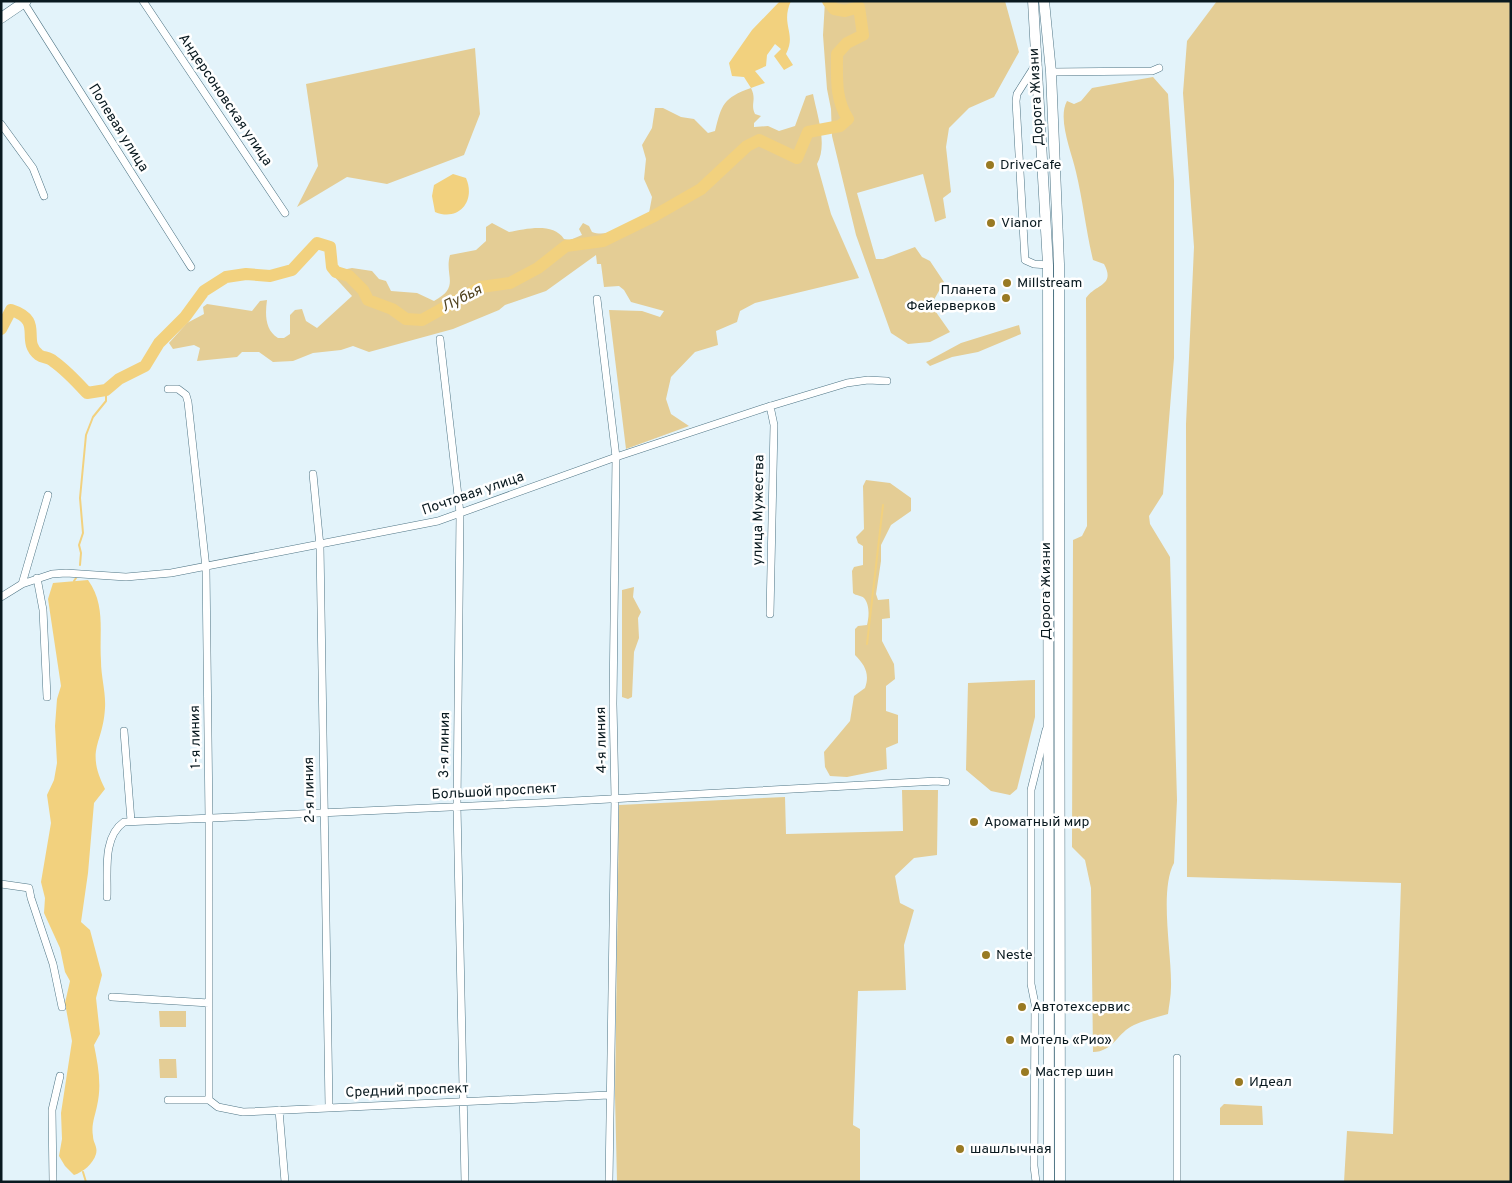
<svg xmlns="http://www.w3.org/2000/svg" width="1512" height="1183" viewBox="0 0 1512 1183" font-family="Overpass,sans-serif">
<style>
.green{fill:#e4cd95}
.water{fill:#f2d17e}
.lines{fill:none;stroke-linecap:round;stroke-linejoin:round}
.stream{stroke:#f2d17e;stroke-width:2}
.river{stroke:#f2d17e;stroke-width:12}
.street-casing{stroke:#4f7585;stroke-width:8}
.secondary-casing{stroke:#4f7585;stroke-width:11}
.street{stroke:#fff;stroke-width:7}
.secondary{stroke:#fff;stroke-width:10}
.poi-dot{fill:#997a23;stroke:#fff;stroke-width:2}
.labels{text-anchor:middle;dominant-baseline:central;stroke-width:5;stroke-linejoin:round;paint-order:stroke}
.street-label{font-size:14px;fill:#09191f;stroke:#fff}
.poi-label{font-size:14px;fill:#09191f;stroke:#fff;text-anchor:start}
.water-label{font-size:15px;font-style:italic;fill:#514320;stroke:#fff}
</style>
<rect width="100%" height="100%" fill="#e3f3fa"/>
<!-- green -->
<path class="green" d="M825,1H1005L1019,52L994,97L969,108L949,128L946,147L951,192L943,198L946,218L935,222L923,174L857,193L876,259H883L915,247L922,257L930,261L944,282L931,305L950,332L930,342L908,344L891,333L856,235L832,136L831,109L827,89L823,35Z
M1217,1H1511V1182H1344L1347,1131L1393,1134L1401,883L1187,877L1186,424L1194,247L1183,93L1187,41Z
M475,48L480,114L464,155L387,184L347,177L297,207L318,166L306,84Z
M1153,77L1168,94L1174,181V358L1163,494L1149,516L1150,524L1170,557L1177,800L1174,863C1159,891 1172,953 1171,987C1171,996 1169,1005 1168,1014C1157,1017 1145,1020 1134,1025C1118,1032 1113,1052 1093,1052L1091,888L1085,860L1072,847L1073,540L1082,536L1087,526L1086,298C1095,284 1116,286 1104,264L1093,260C1086,231 1083,201 1076,172C1072,153 1057,119 1067,101L1074,104L1081,101L1092,88Z
M751,88C757,100 750,104 755,114L761,116L754,123V127L768,126L779,131L795,126L806,96L813,94C817,115 828,145 817,164L831,214L859,278L755,303L740,311L737,322L716,331L718,345L695,352L671,377L666,399L671,414L689,426L626,449L609,310L642,311L660,317L664,311L631,302L624,290L619,286L604,287L601,264H597L596,255L546,291L505,305L499,310L453,329L369,352L353,346L341,350L313,353L293,361L273,362L259,352H242L237,357L197,361L200,348L194,345L173,349L169,343L187,323L204,314L203,307L207,304L252,311L260,301L267,300C265,315 265,330 278,338H284L290,334V315L295,310L302,309L306,321L317,328L352,296L331,273L329,260H335L337,267L342,270L352,268L372,271L379,279L386,281L391,291L417,293L434,301C461,287 444,276 450,255L476,250L486,241V227L492,223L509,232C526,229 553,222 564,239L570,240L582,235L579,229L583,223L589,226L592,232C611,239 633,220 649,213L652,197L644,179L646,159L642,145L652,128L655,108H663L681,117L694,119L708,133L715,131C722,104 723,98 751,88Z
M1019,325L1021,334L978,352L952,357L930,366L926,362L961,343Z
M866,480L890,483L911,498V511L891,525L881,545V561L876,594L878,600L889,599L890,618L882,619V641L894,664L895,679L886,686V711L898,715V743L886,748L887,769L847,777L830,776L825,767L824,752L850,721L854,696L865,688C870,674 865,665 855,655V629L858,626L867,625C869,617 870,605 864,598C861,595 856,596 853,593L852,571L854,567L863,565V546L858,543L856,537L864,529L863,486Z
M634,587L633,597L641,612L638,618L639,638L634,652L632,697L628,699L622,697V590Z
M1035,680V717L1017,789L1010,795L991,791L966,770L968,683Z
M902,790H938L937,855L914,858L895,876L900,903L914,910L904,945L906,990L858,991L853,1125L860,1129V1182H617L615,1095L619,805L785,797L786,834L903,831Z
M159,1011H186V1027H160Z
M159,1059H176L177,1078H160Z
M1224,1104L1262,1106L1263,1125H1220V1108Z"/>
<!-- water -->
<path class="water" d="M780,1H791C780,25 797,33 786,54L793,65L784,70L774,56L781,49L775,44L767,55L766,66L755,71L765,83L751,88L744,77L732,76L729,63L752,30Z
M453,174L466,178C476,201 459,222 435,212L432,196L434,185Z
M88,580C106,605 99,632 101,661C101,677 106,692 105,708C103,745 85,749 105,789L94,803L88,873L81,922L90,930L102,975L96,998L100,1034L94,1045C98,1065 102,1085 97,1106C95,1116 91,1125 93,1136C93,1143 98,1146 96,1154C93,1164 83,1172 74,1175L65,1166L59,1156L62,1139L61,1113L72,1041L65,1003L70,981L65,972L60,948L44,913L45,898L41,882L51,823L47,795L54,780L57,763L55,726L57,699L61,686L48,599L53,583Z"/>
<g class="lines">
<!-- stream -->
<path class="stream" d="M80,565L81,553L79,545L83,533L80,498L86,435L93,417L106,401V390
M74,581L76,578
M867,644L883,505
M83,1172L86,1182"/>
<!-- river -->
<path class="river" d="M1,329L11,310C45,321 20,340 39,355C43,358 49,357 53,361C66,370 76,381 87,393L106,390L119,379L145,366L159,343L185,317L204,291L226,277L246,274L270,276L292,270L317,243L330,247L332,267L336,272L349,276L363,290L368,300L392,309L406,319L422,320L481,287L510,283L538,268L566,246L603,241L654,216L701,189L747,146L759,140L797,158L808,132L840,126L848,119C835,99 837,78 837,54L847,43L863,35L859,7L845,11L834,9L828,1"/>
<defs>
<path id="street" d="M143,1L285,213
M24,3L191,267
M1036,64L1017,94L1016,101L1025,260L1034,264L1048,265
M1051,72L1152,71L1159,68
M1,124L33,168L44,196
M597,299L616,457L613,704L615,798L609,1182
M440,339L460,513L457,806L465,1182
M168,389H178L186,395L188,402L206,568L209,819V1100
M313,474L320,546L329,1107
M37,578L43,610L47,697
M22,584L48,495
M1,597L22,584L52,574L66,573L126,577L171,573L438,521L616,457L764,408L847,383L868,380L887,381
M770,614L774,425L770,406
M124,731L131,821
M1,884L29,888L31,898L53,964L62,1007
M107,897C108,873 102,837 124,822L537,803L937,781L946,782
M112,997L209,1003
M1177,1058V1182
M168,1100H209
M209,1100L218,1107L243,1112L609,1095
M279,1110L285,1182
M53,1182L52,1110L60,1076
M1036,1182L1034,1166L1035,1004L1031,984V790L1046,730"/>
<path id="secondary" d="M1033,1L1048,265L1049,1182
M1044,1L1051,72L1059,264L1060,1182
M1,18L26,1"/>
</defs>
<!-- street casing -->
<use href="#street" class="street-casing"/>
<!-- secondary casing -->
<use href="#secondary" class="secondary-casing"/>
<!-- street -->
<use href="#street" class="street"/>
<!-- secondary -->
<use href="#secondary" class="secondary"/>
</g>
<!-- markers -->
<g class="poi-dot">
<circle cx="990" cy="165" r="5"/>
<circle cx="991" cy="223" r="5"/>
<circle cx="1007" cy="283" r="5"/>
<circle cx="1006" cy="298" r="5"/>
<circle cx="974" cy="822" r="5"/>
<circle cx="986" cy="955" r="5"/>
<circle cx="1022" cy="1007" r="5"/>
<circle cx="1010" cy="1040" r="5"/>
<circle cx="1025" cy="1072" r="5"/>
<circle cx="1239" cy="1082" r="5"/>
<circle cx="960" cy="1149" r="5"/>
</g>
<g class="labels">
<!-- street labels -->
<g class="street-label">
<text transform="translate(1037 97) rotate(-93)">Дорога Жизни</text>
<text transform="translate(225 100) rotate(56)">Андерсоновская улица</text>
<text transform="translate(118 128) rotate(58)">Полевая улица</text>
<text transform="translate(473 494) rotate(-19)">Почтовая улица</text>
<text transform="translate(759 510) rotate(-89)">улица Мужества</text>
<text transform="translate(1046 591) rotate(-90)">Дорога Жизни</text>
<text transform="translate(196 737) rotate(-91)">1-я линия</text>
<text transform="translate(602 740) rotate(-91)">4-я линия</text>
<text transform="translate(445 745) rotate(-89)">3-я линия</text>
<text transform="translate(310 790) rotate(-91)">2-я линия</text>
<text transform="translate(494 792) rotate(-3)">Большой проспект</text>
<text transform="translate(407 1091) rotate(-2)">Средний проспект</text>
</g>
<!-- poi labels -->
<g class="poi-label">
<text x="1000" y="165">DriveCafe</text>
<text x="1001" y="223">Vianor</text>
<text x="1017" y="283">Millstream</text>
<text x="996" y="290" text-anchor="end">Планета<tspan x="996" dy="16">Фейерверков</tspan></text>
<text x="984" y="822">Ароматный мир</text>
<text x="996" y="955">Neste</text>
<text x="1032" y="1007">Автотехсервис</text>
<text x="1020" y="1040">Мотель «Рио»</text>
<text x="1035" y="1072">Мастер шин</text>
<text x="1249" y="1082">Идеал</text>
<text x="970" y="1149">шашлычная</text>
</g>
<!-- water labels -->
<g class="water-label">
<text transform="translate(462 299) rotate(-27)">Лубья</text>
</g>
</g>
<!-- border -->
<rect width="1512" height="1183" fill="none" stroke="#09191f" stroke-width="5"/>
</svg>
